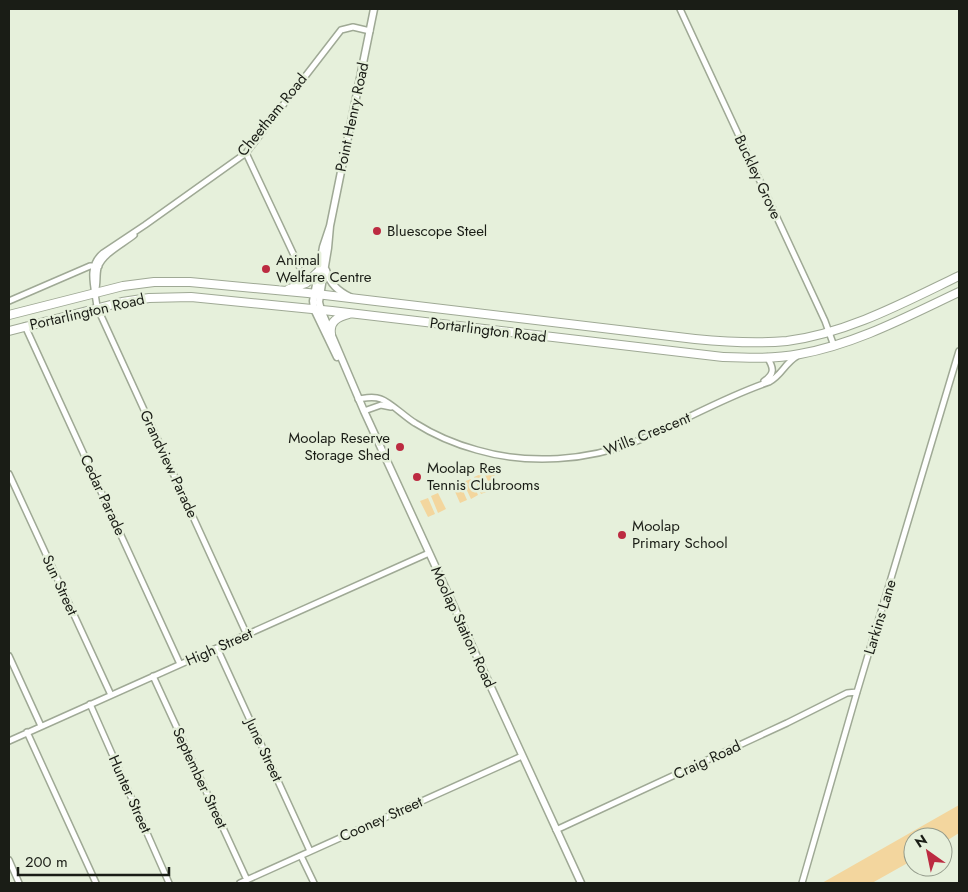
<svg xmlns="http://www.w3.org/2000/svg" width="968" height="892" viewBox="0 0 968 892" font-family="Jost,sans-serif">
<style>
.green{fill:#f3d69e}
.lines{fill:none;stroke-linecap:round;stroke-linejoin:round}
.minor-casing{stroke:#9fa995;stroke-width:8}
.tertiary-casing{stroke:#9fa995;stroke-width:9}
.secondary-casing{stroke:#9fa995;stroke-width:10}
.minor{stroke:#fff;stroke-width:5}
.tertiary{stroke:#fff;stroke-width:6}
.secondary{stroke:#fff;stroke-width:8}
.poi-dot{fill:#bc2b41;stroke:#e6f0db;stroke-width:2}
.labels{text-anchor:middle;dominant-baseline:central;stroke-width:5;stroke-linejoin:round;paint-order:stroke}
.street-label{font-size:15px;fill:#1a1d16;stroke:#e6f0db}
.poi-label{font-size:15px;fill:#1a1d16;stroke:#e6f0db;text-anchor:start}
</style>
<rect width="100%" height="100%" fill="#e6f0db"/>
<!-- green -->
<path class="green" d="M492,470L499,486L492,489L484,473Z
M481,474L489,491L481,494L474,477Z
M471,479L478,495L471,499L463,482Z
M460,484L467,500L460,503L453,487Z
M438,493L446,509L438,513L431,496Z
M428,498L435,514L428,517L420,501Z
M959,805V833L943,843V837H913V860L872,883H822Z"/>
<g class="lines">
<defs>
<path id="minor" d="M680,9L825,321L834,346
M246,153L299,266
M95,292C98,284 96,276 98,268C102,254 123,244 134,235
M9,301L90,266H99
M25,326L180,664
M764,381C775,374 774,368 767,357
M358,399C366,398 373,396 381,399C390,402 405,417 415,423C434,435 455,444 477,450C528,465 588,461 637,441C682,422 724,397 769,382C782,375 784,364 797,356
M364,411L381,405L391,407
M9,474L111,695
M247,635L97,307C95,288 86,267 103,253L145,225L246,153L341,30L353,27L370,31
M217,648L310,851
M9,656L41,726
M153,676L247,880
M90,704L169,883
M27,732L96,883
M9,741L429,553
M556,830L787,723L847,693L857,692
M301,856L314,883
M9,860L19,883
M240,883L522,756
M802,883L857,692L959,351"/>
<path id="tertiary" d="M330,226L328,248L319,302L321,310L364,411L581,883
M326,270C330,284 338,291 350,297
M337,357L314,309L313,301L323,247L330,226L374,9"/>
<path id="secondary" d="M289,289L306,283L318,272
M9,315L123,286L154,282H190L308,293L695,339C726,342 756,344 787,341C848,333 905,302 959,276
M9,331L122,302L149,298L191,297L332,311L723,357C749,358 774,359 800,354C856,344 908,316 959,292
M331,334C329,321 338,317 349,314"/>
</defs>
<!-- minor casing -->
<use href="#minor" class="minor-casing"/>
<!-- tertiary casing -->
<use href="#tertiary" class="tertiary-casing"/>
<!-- secondary casing -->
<use href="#secondary" class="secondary-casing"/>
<!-- minor -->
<use href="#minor" class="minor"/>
<!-- tertiary -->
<use href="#tertiary" class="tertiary"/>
<!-- secondary -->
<use href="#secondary" class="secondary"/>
</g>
<!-- markers -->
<g class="poi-dot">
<circle cx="377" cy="231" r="5"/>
<circle cx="266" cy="269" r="5"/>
<circle cx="400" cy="447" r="5"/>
<circle cx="417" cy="477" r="5"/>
<circle cx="622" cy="535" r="5"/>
</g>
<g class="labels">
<!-- street labels -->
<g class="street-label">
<text transform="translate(272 115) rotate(-51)">Cheetham Road</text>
<text transform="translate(352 117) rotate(-78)">Point Henry Road</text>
<text transform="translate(758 177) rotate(65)">Buckley Grove</text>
<text transform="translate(87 312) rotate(-13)">Portarlington Road</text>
<text transform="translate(488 330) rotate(7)">Portarlington Road</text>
<text transform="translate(647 434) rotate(-22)">Wills Crescent</text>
<text transform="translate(169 464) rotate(65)">Grandview Parade</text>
<text transform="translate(103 495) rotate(65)">Cedar Parade</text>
<text transform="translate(60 585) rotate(65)">Sun Street</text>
<text transform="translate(880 617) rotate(-73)">Larkins Lane</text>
<text transform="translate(463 627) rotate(65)">Moolap Station Road</text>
<text transform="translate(219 647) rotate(-24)">High Street</text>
<text transform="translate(264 750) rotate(65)">June Street</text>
<text transform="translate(707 760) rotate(-25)">Craig Road</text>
<text transform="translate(200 778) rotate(65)">September Street</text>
<text transform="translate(130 794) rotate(66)">Hunter Street</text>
<text transform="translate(381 819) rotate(-24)">Cooney Street</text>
</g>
<!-- poi labels -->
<g class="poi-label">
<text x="387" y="231">Bluescope Steel</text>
<text x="276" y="260">Animal<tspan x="276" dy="17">Welfare Centre</tspan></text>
<text x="390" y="438" text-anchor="end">Moolap Reserve<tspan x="390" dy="17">Storage Shed</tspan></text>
<text x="427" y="468">Moolap Res<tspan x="427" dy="17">Tennis Clubrooms</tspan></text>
<text x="632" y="526">Moolap<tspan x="632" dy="17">Primary School</tspan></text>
</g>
</g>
<!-- border -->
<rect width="968" height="892" fill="none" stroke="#1a1d16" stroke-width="20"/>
<!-- north arrow -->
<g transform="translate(928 852) rotate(327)"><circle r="24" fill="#e6f0db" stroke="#949c8c"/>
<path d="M0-4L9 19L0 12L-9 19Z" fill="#bc2b41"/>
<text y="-8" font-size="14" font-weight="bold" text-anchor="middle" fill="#1a1d16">N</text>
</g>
<!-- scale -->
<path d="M18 867v8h151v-8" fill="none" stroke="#1a1d16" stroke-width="2.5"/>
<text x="25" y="867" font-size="15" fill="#1a1d16" stroke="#e6f0db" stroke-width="4" paint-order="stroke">200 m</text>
</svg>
